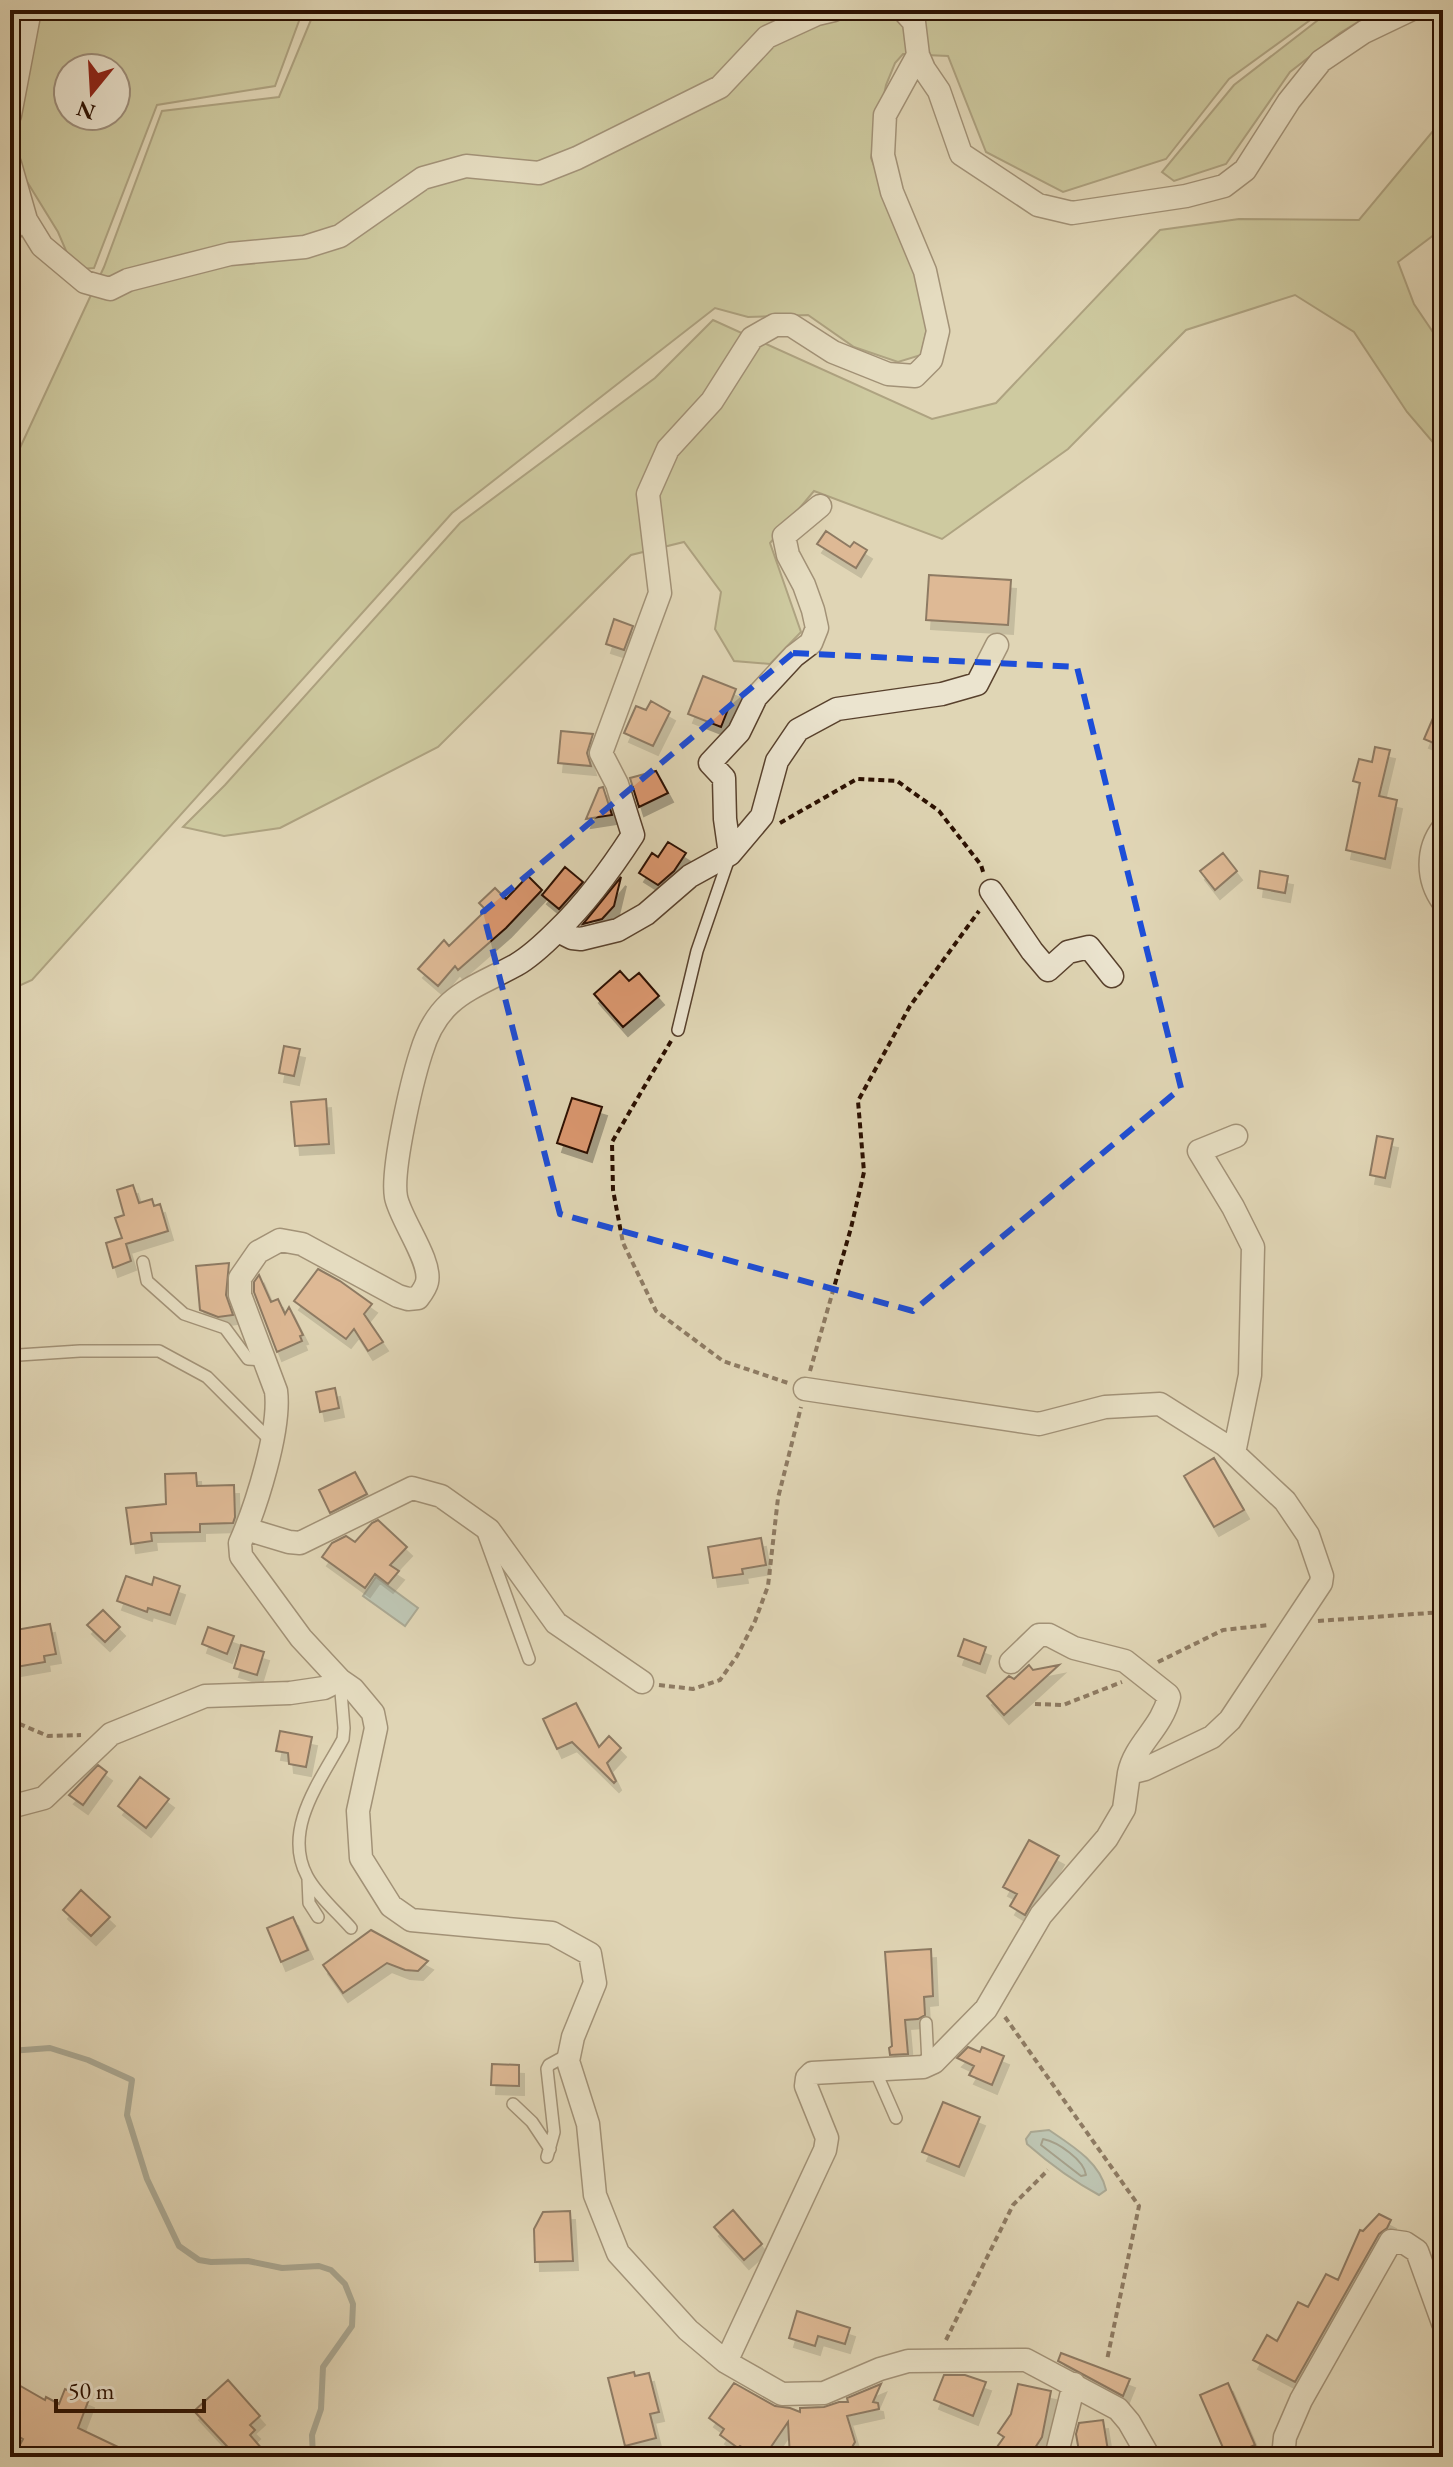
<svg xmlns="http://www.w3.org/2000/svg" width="1453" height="2467" viewBox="0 0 1453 2467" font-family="'EB Garamond',serif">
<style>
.green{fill:#b9bc88;stroke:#726644;stroke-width:2;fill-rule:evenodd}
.water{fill:#97b7b7;stroke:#6b746e;stroke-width:2}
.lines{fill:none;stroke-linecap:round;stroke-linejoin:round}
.shore{stroke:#60635c;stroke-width:2}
.stream{stroke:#6b746e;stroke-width:6}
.building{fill:#dc986f;stroke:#2a0f00;stroke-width:2;filter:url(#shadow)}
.service-casing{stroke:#58412d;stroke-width:14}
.minor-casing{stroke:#58412d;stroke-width:25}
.path{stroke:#2a0f00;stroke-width:4;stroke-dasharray:6 4;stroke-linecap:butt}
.service{stroke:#ebe4cf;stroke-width:11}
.minor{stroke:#ebe4cf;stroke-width:22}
.marked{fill:none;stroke:#1d4ed8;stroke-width:6;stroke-dasharray:16 10;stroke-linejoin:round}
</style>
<defs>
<filter id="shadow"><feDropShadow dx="5" dy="9" stdDeviation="0" flood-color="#0004"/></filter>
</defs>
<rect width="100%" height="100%" fill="#e0d6b5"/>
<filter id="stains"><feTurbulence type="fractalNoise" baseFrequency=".0025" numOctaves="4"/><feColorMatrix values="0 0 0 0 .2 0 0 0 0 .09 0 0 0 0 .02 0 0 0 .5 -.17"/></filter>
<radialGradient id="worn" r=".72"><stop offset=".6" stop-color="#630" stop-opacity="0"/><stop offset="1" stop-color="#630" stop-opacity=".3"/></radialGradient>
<!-- green -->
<path class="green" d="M10,10H303L275,86L157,105L94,268L80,269L70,260L58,232L10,154ZM68,68H116V116H68Z
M315,10H1324L1229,79L1166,159L1063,192L986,152L948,56L903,54L895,63L886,85L871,158L920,283L927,328L921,355L898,362L854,347L808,315L748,317L715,308L452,513L32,980L10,990V451L19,450L104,267L162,111L279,97Z
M1331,10H1377L1340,33L1290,72L1226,164L1174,181L1162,172L1234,85Z
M1443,119V228L1398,262L1414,304L1443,347V454L1407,412L1354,332L1295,295L1186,330L1068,449L942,539L814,491L770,543L801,632L770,664L734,661L715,629L721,592L684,542L631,555L438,747L280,828L224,836L183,827L225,785L460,523L655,378L713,320L932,419L996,403L1160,230L1239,219L1359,220Z"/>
<!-- water -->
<path class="water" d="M376,1577L418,1608L405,1626L363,1596Z
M1049,2130C1071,2145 1100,2162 1106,2190L1099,2195C1073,2181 1050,2164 1027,2144L1026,2139L1031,2132Z"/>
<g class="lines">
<!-- shore -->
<path class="shore" d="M1043,2139C1058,2142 1084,2160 1086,2175L1081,2176L1041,2145Z"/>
<!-- stream -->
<path class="stream" d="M10,2051L50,2048L88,2060L132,2080L127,2115L147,2179L179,2246L199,2260L211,2262L248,2261L282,2268L319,2266L331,2270L345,2284L353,2304L352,2326L323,2367L321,2409L312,2435L313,2457"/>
</g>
<!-- building -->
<path class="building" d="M826,531L850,547L854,542L867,550L856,568L817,544Z
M929,575L1011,580L1008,625L926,620Z
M614,619L633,626L624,650L606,644Z
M703,676L736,689L721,727L688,714Z
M1443,695V747L1424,739Z
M651,701L670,712L653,746L624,733L636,706L646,710Z
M561,731L593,734L587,753L591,766L558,763Z
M1375,747L1390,750L1379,796L1397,800L1385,859L1346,850L1360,783L1353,781L1359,759L1372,762Z
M656,771L668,793L639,807L630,778Z
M603,787L612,815L586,819L599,788Z
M668,842L686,853L674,871L658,885L639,873L652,853L658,857Z
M1223,853L1237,871L1215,890L1200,871Z
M565,867L583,882L559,909L542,895Z
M1260,871L1288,876L1285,893L1258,888Z
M528,876L542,890L506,928L458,970L455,966L438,986L418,969L444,940L449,946L486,910L479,903L495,888L506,899Z
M621,877L614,906L602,919L583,924Z
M620,971L629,981L639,973L659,996L623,1027L594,994Z
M284,1046L300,1049L294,1076L279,1073Z
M572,1098L602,1107L587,1153L557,1143Z
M326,1099L329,1144L295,1146L291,1102Z
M1377,1136L1393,1139L1385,1178L1370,1175Z
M133,1185L139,1203L152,1199L154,1206L160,1204L168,1231L126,1244L131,1261L113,1268L106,1243L122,1238L115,1218L124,1215L117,1190Z
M229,1263L226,1295L233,1315L218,1317L200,1310L196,1266Z
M318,1269L340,1281L372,1304L364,1314L383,1342L368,1351L354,1329L346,1339L294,1301Z
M259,1275L271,1302L278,1299L285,1314L289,1307L303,1335L300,1336L302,1341L277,1352L254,1292V1282Z
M335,1388L339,1408L320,1412L316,1392Z
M1214,1458L1244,1510L1214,1527L1184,1476Z
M355,1472L367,1494L330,1513L319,1490Z
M196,1473L197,1486L234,1485L235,1517L233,1523L200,1524V1532L151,1533L152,1541L131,1544L126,1508L166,1504L165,1474Z
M378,1520L407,1547L390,1565L399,1571L388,1584L375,1574L365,1588L322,1557L332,1543L346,1536L355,1542L372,1523Z
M761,1538L766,1565L742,1569L743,1574L713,1578L708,1547Z
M126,1576L152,1585L154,1577L180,1586L170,1615L148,1608L147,1612L117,1601Z
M103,1610L120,1627L105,1642L87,1625Z
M50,1624L56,1654L44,1656L45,1662L10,1668V1631Z
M208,1627L234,1636L227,1654L202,1644Z
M964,1639L986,1647L980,1664L958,1656Z
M241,1645L264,1652L257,1675L234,1668Z
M1029,1665L1033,1670L1059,1665L1004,1715L987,1696L1009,1676L1014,1679Z
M576,1703L599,1747L609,1736L621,1748L607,1763L616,1781L614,1783L572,1742L557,1749L543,1719Z
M280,1731L312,1737L306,1767L289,1764L288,1753L276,1751Z
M98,1765L107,1772L83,1805L69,1795Z
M140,1777L169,1799L146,1828L118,1806Z
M1029,1840L1059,1856L1025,1915L1010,1906L1017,1894L1003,1887Z
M81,1890L110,1917L91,1936L63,1910Z
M293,1917L308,1950L281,1962L267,1928Z
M371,1930L428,1961L418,1971L405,1970L387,1963L343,1993L323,1965Z
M931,1949L933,1996L924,1997L925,2015L918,2019L905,2020L908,2054L890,2055L889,2048L892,2046L885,1952Z
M968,2047L980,2052L982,2047L1004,2056L992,2085L969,2075L974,2066L957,2058Z
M492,2064L519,2065V2086L491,2085Z
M943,2102L980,2117L959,2167L922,2152Z
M733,2210L762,2244L744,2260L714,2227Z
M570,2211L573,2261L535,2262L534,2229L543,2212Z
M1379,2214L1391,2220L1387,2228L1379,2234L1295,2382L1253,2360L1267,2335L1277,2341L1298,2302L1308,2307L1326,2274L1338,2280L1360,2230L1363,2231Z
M797,2311L850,2328L845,2344L818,2336L815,2346L789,2338Z
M1061,2353L1130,2379L1123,2396L1058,2361Z
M634,2372L635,2376L649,2373L659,2412L650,2414L656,2438L625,2446L608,2378Z
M944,2375H965L986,2382L973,2416L934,2400Z
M10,2380L45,2400L46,2397L59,2404L65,2389L89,2399L78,2428L139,2457H27L16,2452L23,2439L10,2431Z
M228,2380L260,2416L250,2425L255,2430L250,2435L269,2457H237L194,2411Z
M734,2383L775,2406L790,2408L800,2412V2408L824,2407L839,2402H848L847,2398L881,2384L873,2402L878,2403L879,2409L847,2416L855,2442L848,2454H811V2457H790L788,2422L764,2457H758L740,2446L738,2448L720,2435L724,2429L709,2418Z
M1228,2383L1255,2445L1227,2457L1200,2395Z
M1018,2384L1051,2391L1042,2437L1029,2457H990L1004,2437L998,2433L1011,2414Z
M1103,2420L1109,2457H1080L1076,2434L1079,2423Z"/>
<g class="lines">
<defs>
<path id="service" d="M10,241L26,220
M678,1030L697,951L729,858
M143,1262L147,1281L184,1314L225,1328L248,1359L264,1360
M10,1352L19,1355L80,1351H159L207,1377L270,1440
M484,1535L529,1659
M340,1680L344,1728L343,1739C321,1780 282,1829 307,1876C317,1895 337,1912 351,1928
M308,1879L309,1903L318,1917
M926,2023L928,2064
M875,2070L896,2118
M513,2104L532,2122L550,2149
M547,2157L554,2132L547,2069L549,2065L569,2054"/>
<path id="minor" d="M903,10L914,22L918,55L924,69L939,91L961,154L1038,205L1072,213L1186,196L1224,186L1245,170L1289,101L1321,61L1364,32L1410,10
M918,55L885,115L883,155L892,192L925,271L938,331L931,360L915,376L888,374L833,352L791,325H775L752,338L712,401L668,449L648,494L660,593L601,753L617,784L633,835C611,869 587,902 558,930C546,942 530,957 516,965C470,990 438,996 421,1053C412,1081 391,1170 396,1197C400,1219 432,1261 427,1282C426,1287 421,1294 418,1298L408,1299L398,1296L302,1244L280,1240L258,1252L240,1278V1295L276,1391C281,1429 256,1507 240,1543L241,1556L301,1638L340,1680L353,1689L373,1713L376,1728L358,1811L361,1858L391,1906L411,1920L552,1933L590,1954L595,1983L573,2037L568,2061L588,2124L595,2195L618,2253L688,2330L726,2362L782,2394L824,2393L880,2369L908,2361L1026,2360L1118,2409L1129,2422L1149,2457
M10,115L30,10
M10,164L26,220L42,246L85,282L110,289L128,280L230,254L305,247L340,236L423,178L466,166L539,173L577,158L720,87L767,37L817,14L834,10
M1443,828C1426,850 1427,880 1443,902
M730,854L725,819L724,778L710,763L739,732L756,697L794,656L811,643L817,628L813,610L804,585L788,555L784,536L820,506
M991,891L1032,951L1048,970L1068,952L1089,947L1112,976
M558,931L572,938L581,939L618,930L646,914L690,876L730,854L762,816L777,761L798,730L837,709L942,694L977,684L997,645
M1234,1453L1250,1375L1253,1247L1233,1207L1199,1151L1236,1136
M246,1529L289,1542L300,1543L412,1488L441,1496L489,1530L556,1623L642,1682
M1011,1662L1039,1635H1049L1074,1648L1125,1661L1168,1695L1169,1697C1162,1728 1135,1744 1129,1773
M10,1807L44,1798L111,1734L205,1696L290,1693L324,1688L340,1680
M726,2362L825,2150L827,2138L806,2086L807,2078L812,2073L923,2067L934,2062L986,2009L1041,1915L1107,1838L1124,1809L1129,1773L1145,1769L1212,1737L1230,1720L1321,1583L1322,1576L1308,1535L1285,1501L1225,1445L1160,1404L1105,1407L1039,1424L805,1389
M1056,2457L1074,2384
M1283,2457L1285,2437L1301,2400L1391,2241L1405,2243L1417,2251L1443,2323"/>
</defs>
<!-- service casing -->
<use href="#service" class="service-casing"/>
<!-- minor casing -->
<use href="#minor" class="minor-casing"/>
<!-- path -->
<path class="path" d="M780,823L857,779L897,781L939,811L981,865L984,875
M671,1041L612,1142L613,1190L623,1243L656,1311L723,1361L788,1383
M810,1371L851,1228L864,1172L858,1101L910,1006L979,911
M1318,1621L1443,1612
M1158,1662L1223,1630L1269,1625
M659,1685L693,1689L720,1680L737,1656L755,1621L768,1586L778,1498L801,1407
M1035,1704L1063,1705L1122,1682
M10,1720L48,1736L81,1735
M1005,2017L1139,2206L1107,2360
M946,2340L1013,2205L1048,2170"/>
<!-- service -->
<use href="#service" class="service"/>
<!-- minor -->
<use href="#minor" class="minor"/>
</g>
<!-- marked area -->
<path d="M0 0H1453V2467H0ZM793,653L1077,667L1181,1088L913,1311L560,1214L483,912Z" fill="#e0d6b5" fill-opacity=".55" fill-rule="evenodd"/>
<path class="marked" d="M793,653L1077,667L1181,1088L913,1311L560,1214L483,912Z"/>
<!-- margin -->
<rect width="1453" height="2467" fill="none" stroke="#e0d6b5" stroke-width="40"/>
<rect x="12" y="12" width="1429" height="2443" fill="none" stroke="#2a0f00" stroke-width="4"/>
<rect x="20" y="20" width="1413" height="2427" fill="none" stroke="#2a0f00" stroke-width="2"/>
<!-- north arrow -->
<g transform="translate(92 92) rotate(198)"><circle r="38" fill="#ebe4cf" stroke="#9e8f7c" stroke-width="2"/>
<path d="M0-6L14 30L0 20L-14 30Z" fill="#8f2418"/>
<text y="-12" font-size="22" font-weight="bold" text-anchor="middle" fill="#2a0f00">N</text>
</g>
<!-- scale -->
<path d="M56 2399v12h148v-12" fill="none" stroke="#2a0f00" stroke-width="4"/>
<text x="68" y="2399" font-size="24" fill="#2a0f00" stroke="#ebe4cf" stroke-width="6" paint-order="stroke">50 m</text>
<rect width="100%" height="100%" filter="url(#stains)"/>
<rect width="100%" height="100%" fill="url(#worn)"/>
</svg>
